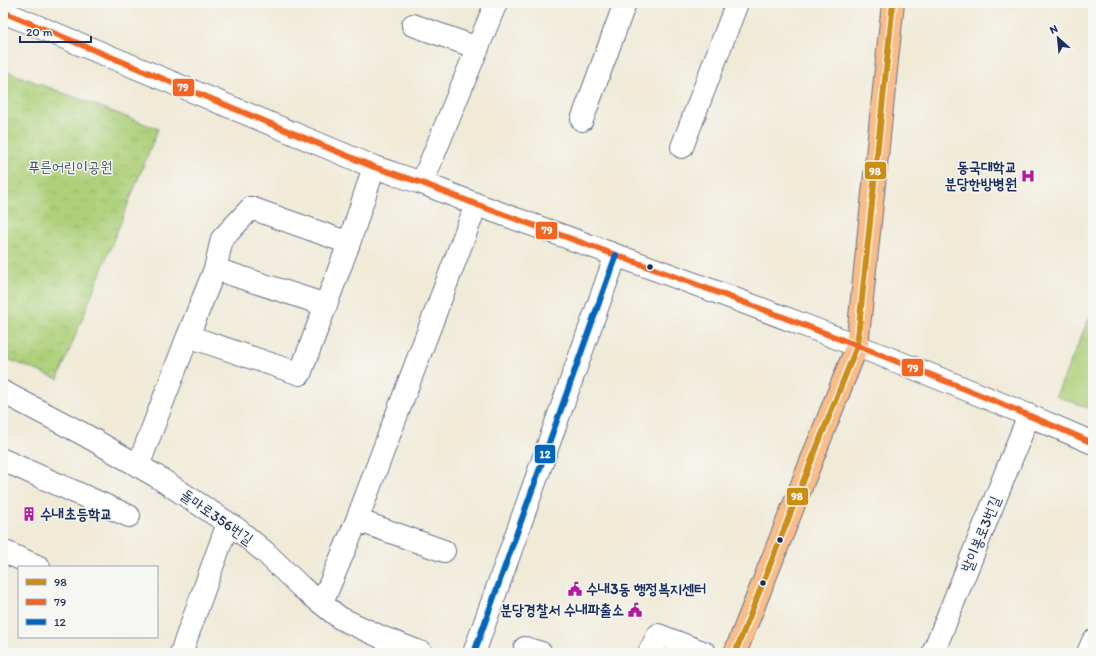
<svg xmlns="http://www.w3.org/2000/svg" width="1096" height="656" viewBox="0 0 1096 656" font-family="Itim,'Poor Story',sans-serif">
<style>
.park{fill:url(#park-crowns);stroke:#64806c}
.pitch{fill:#add079;stroke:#64806c}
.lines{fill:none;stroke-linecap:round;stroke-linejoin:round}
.minor-casing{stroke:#667088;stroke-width:24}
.major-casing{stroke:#667088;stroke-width:24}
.minor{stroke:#fff;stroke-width:22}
.major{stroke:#f8bd88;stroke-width:22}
.bus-1-casing{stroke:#f6f6f2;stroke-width:9}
.bus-2-casing{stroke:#f6f6f2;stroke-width:9}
.bus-3-casing{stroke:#f6f6f2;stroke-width:9}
.bus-1{stroke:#cb8e13;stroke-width:6}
.bus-2{stroke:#f26522;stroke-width:6}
.bus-3{stroke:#0065bd;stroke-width:6}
.bus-dot{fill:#1b2f5e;stroke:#f6f6f2;stroke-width:1.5}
.labels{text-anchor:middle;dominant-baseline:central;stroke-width:3;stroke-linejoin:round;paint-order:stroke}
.park-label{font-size:15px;fill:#405765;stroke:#f6f6f2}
.poi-label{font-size:15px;font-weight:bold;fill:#1b2f5e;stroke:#f6f6f2;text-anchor:end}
.street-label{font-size:15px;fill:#1b2f5e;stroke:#f6f6f2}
.line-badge{stroke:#f6f6f2;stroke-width:1.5}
.badge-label{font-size:11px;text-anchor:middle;font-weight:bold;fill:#fff}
</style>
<defs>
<pattern id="park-crowns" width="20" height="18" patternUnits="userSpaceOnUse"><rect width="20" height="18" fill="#add079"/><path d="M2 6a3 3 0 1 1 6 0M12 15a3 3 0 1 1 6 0" fill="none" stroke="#94b36b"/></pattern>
</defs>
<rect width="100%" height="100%" fill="#f6f6f2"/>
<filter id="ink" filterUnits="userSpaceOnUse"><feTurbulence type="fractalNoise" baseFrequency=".025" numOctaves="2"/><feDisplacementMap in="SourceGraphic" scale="8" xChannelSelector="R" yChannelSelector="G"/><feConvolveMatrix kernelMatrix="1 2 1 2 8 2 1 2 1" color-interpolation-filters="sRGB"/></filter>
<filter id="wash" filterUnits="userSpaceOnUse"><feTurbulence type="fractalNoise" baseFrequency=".012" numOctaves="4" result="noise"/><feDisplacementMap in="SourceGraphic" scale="16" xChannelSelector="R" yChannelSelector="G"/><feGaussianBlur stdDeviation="0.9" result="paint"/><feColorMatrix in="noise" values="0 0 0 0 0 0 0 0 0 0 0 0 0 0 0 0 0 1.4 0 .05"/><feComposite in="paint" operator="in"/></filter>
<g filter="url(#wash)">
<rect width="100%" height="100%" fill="#f0ead7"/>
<!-- park -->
<path class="park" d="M3,70L158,129L58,379L3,357Z"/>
<!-- pitch -->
<path class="pitch" d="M1093,309V410L1056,396Z"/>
</g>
<g filter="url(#ink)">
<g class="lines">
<defs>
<path id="minor" d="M3,12L374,167C390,172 406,178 422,183C450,194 477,205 505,215C703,286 901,359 1093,443
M413,25L478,48
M582,120L625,3
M682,147L737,3
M422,183L496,3
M215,269L326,305
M188,336L215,269L222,239L251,208L349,243
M3,392L85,435L156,476L237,529L266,553L301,587L340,618L381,637L422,653
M3,460L129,516
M138,466L188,336L300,374L349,243L374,167
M357,520L444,551
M3,551L39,567
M322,603L357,520L476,205
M525,648L541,653
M181,653L228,523
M474,653L616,255
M649,653L658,635L705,653
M933,653L1029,415
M1088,653L1093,641"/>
<path id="major" d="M735,653L857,346L893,3"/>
</defs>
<!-- minor casing -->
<use href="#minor" class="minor-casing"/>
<!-- major casing -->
<use href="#major" class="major-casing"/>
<!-- minor -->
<use href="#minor" class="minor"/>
<!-- major -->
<use href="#major" class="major"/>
<defs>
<path id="bus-1" d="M735,653L857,346L893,3"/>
<path id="bus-2" d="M3,12L374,167C390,172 406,178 422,183C450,194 477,205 505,215C703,286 901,359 1093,443"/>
<path id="bus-3" d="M474,653L616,255"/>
</defs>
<!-- bus-1 casing -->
<use href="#bus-1" class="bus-1-casing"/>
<!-- bus-2 casing -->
<use href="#bus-2" class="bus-2-casing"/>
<!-- bus-3 casing -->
<use href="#bus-3" class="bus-3-casing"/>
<!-- bus-1 -->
<use href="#bus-1" class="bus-1"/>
<!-- bus-2 -->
<use href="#bus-2" class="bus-2"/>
<!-- bus-3 -->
<use href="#bus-3" class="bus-3"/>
</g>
</g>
<!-- icons -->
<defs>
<symbol id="hospital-bare" viewBox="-9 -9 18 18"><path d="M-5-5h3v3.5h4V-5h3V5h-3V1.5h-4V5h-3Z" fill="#b5179e" stroke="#f6f6f2" stroke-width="2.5" paint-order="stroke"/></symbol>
<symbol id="building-bare" viewBox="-9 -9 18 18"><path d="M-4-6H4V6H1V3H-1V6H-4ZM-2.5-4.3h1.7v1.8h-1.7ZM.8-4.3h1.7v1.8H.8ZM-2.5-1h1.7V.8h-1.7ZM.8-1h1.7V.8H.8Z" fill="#b5179e" stroke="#f6f6f2" stroke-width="2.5" paint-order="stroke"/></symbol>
<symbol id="civic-bare" viewBox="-9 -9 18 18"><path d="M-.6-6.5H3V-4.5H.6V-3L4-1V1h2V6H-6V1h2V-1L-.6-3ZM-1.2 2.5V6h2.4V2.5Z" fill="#b5179e" stroke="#f6f6f2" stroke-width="2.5" paint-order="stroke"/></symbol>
</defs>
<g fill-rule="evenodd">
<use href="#hospital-bare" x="1018" y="166" width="20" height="20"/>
<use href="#building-bare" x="19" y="504" width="20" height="20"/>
<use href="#civic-bare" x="565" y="579" width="20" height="20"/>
<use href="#civic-bare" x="625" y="600" width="20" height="20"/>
</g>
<!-- markers -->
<g class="bus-dot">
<circle cx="650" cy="267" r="3.5"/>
<circle cx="780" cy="540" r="3.5"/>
<circle cx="763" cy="583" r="3.5"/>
</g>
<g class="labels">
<!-- park labels -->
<g class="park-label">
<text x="70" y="167">푸른어린이공원</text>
</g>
<!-- poi labels -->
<g class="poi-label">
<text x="1017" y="167">동국대학교<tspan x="1017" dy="17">분당한방병원</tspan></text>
<text x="40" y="514" text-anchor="start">수내초등학교</text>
<text x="586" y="589" text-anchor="start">수내3동 행정복지센터</text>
<text x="624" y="610">분당경찰서 수내파출소</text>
</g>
<!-- street labels -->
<g class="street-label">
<text transform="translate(217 517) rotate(35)">돌마로356번길</text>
<text transform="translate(981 534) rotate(-68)">발이봉로3번길</text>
</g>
</g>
<g class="line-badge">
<rect x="172" y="78" width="23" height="19" rx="4" fill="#f26522"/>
<rect x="864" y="161" width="23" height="19" rx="4" fill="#cb8e13"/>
<rect x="535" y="221" width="23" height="19" rx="4" fill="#f26522"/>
<rect x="901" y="358" width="23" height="19" rx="4" fill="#f26522"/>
<rect x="534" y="444" width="22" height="20" rx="4" fill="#0065bd"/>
<rect x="786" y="487" width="23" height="19" rx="4" fill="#cb8e13"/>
</g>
<g class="badge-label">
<text x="183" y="91">79</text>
<text x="875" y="175">98</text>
<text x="547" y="234">79</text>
<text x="913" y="372">79</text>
<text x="545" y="458">12</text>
<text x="797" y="500">98</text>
</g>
<!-- margin -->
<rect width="1096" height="656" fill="none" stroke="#f6f6f2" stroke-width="16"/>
<!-- legend -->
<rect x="18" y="566" width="140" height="72" fill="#f6f6f2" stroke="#9ea6b7"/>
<rect x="26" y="579" width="20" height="6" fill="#cb8e13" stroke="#9ea6b7"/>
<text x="54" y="586" font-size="12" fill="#1b2f5e">98</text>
<rect x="26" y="599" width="20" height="6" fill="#f26522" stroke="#9ea6b7"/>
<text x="54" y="606" font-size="12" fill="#1b2f5e">79</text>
<rect x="26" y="619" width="20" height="6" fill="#0065bd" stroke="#9ea6b7"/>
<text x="54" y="626" font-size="12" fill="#1b2f5e">12</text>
<!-- north arrow -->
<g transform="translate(1058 38) rotate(333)" stroke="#f6f6f2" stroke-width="3" paint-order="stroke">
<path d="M0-3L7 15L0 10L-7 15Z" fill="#1b2f5e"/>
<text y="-6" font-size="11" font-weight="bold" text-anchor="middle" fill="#1b2f5e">N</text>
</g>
<!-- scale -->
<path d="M20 36v6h71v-6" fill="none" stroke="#1b2f5e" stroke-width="2"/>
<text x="26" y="36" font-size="12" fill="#1b2f5e" stroke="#f6f6f2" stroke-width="3" paint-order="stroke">20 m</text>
</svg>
